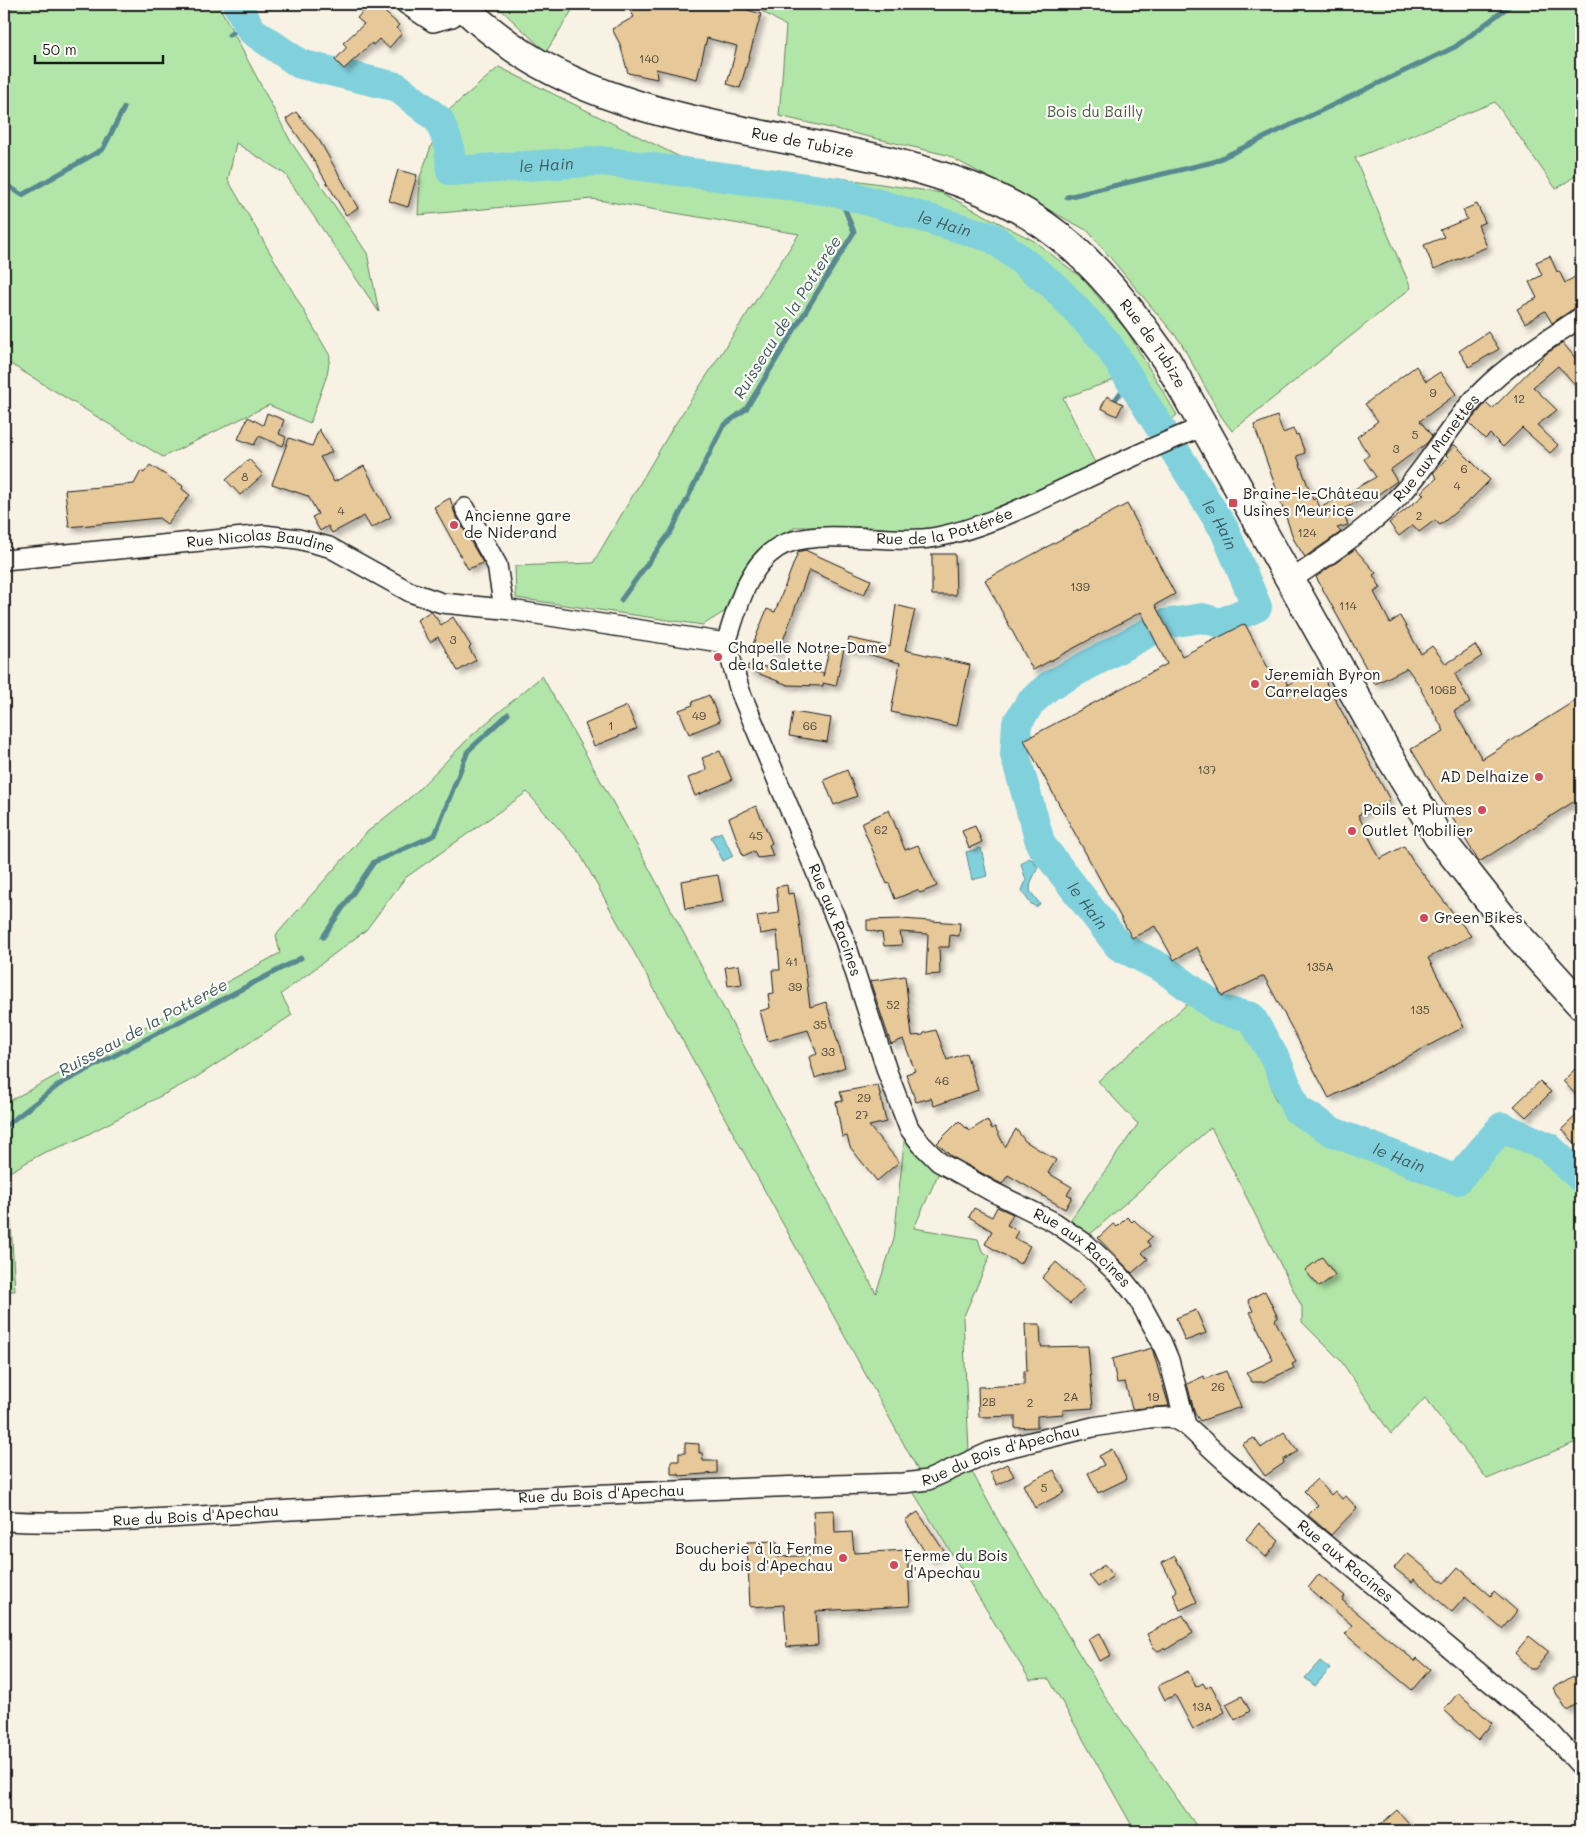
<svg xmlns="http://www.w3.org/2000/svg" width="1585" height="1835" viewBox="0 0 1585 1835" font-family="Mali,sans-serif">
<defs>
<filter id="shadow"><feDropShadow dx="4.5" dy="4.5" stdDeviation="2.5" flood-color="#0004"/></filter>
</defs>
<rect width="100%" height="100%" fill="#f8f2e4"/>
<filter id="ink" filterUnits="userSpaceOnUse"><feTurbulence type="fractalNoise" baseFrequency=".02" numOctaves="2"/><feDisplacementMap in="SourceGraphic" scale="10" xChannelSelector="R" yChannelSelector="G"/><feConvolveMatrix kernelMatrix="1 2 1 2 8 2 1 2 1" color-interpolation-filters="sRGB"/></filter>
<g filter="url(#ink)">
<path fill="#b2e6a8" stroke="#678162" d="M4,4H218L291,142L367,253L379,312L285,174L236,143L228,180L330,356L327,375L310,423L269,405L163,457L4,360Z
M495,4H576L546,52Z
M750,4H1581V172L1556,189L1495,102L1355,158L1411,288L1232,431L1221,416L1180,341L1088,231L947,155L779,116L786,26Z
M499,67L690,162L840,178L942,193L1034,241L1082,278L1127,331L1177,415L1163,427L1134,373L1063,398L1096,465L977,516L924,531L870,527H795L750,559L727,610L703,625L516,598L515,566L593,563L672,429L799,234L592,199L418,215L420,177L442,116Z
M542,676L635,842L876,1293L894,1239L905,1133L940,1170L914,1228L978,1239L982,1251L990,1256L963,1318L969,1452L963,1455L999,1522L1108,1701L1200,1831H1135L1049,1679L1030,1680L912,1490L918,1470L579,852L527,792L405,878L366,930L281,994L292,1015L195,1078L73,1142L43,1153L8,1173L15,1291H4V1104L280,953L276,935L367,832L412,796L471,736Z
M1191,1001L1211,1017L1246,1029L1264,1063L1276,1101L1308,1128L1465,1187L1485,1162L1500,1114L1567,1153L1581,1169V1440L1487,1479L1425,1398L1391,1434L1341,1361L1302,1322V1307L1211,1127L1086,1238L1069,1222L1138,1124L1098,1081Z"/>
<path fill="#81d1dd" stroke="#598990" d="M721,832L733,856L723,861L711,837Z
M981,848L987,876L972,880L966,852Z
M1028,858L1033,860L1038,867L1031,882L1030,891L1040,904L1036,907L1030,903L1022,891L1026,880L1021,864Z
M1320,1661L1330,1669L1315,1686L1305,1678Z"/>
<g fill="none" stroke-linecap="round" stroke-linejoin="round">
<path stroke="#598990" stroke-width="5" d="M229,35L247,23
M4,183L22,195L103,149L124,108
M1067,197L1213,162L1455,47L1512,4
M1115,400L1130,380
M621,600L672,530L723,426L746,409L854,232L838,192
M323,937L374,862L435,835L468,751L508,714
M4,1127L60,1084L301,958"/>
<path stroke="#81d1dd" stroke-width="30" id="s1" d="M237,4L251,30L300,64L397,87L439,120L449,145L451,171L601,161L838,192L993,238L1054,286L1107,343L1224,529L1257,607L1221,623L1202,618L1164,624L1049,686L1031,702L1017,723L1015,755L1041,845L1119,946L1164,969L1220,1010L1251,1017L1277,1062L1296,1109L1333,1132L1457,1180L1502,1127L1548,1147L1581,1178"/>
</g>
<path fill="#e6c899" stroke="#1c1c1c" filter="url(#shadow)" d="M370,4H376L399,25L396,28L402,33L389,48L379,39L373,45L372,43L344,69L335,60L347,47L343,43L364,24L357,18Z
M627,4H728L761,14L740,88L727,84L737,46L707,38L697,79L656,69L657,79L628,73L620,44L612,29L634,17Z
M296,112L319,140L358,208L346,215L307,149L286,119Z
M398,170L417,175L408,207L389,201Z
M1477,204L1485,222L1478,225L1487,247L1434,269L1424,245L1444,237L1440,230L1467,219L1463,210Z
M1550,256L1557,272L1559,271L1565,283L1581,273V306L1575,308L1552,323L1545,311L1525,323L1517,309L1537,298L1529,282L1542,275L1536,262Z
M1488,332L1499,349L1469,367L1459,351Z
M1563,343L1581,365V391L1558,366L1533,387L1557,410L1537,425L1558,445L1550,453L1522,428L1503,447L1490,434L1485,439L1469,423L1471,420L1486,403L1492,409L1547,353Z
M1416,366L1426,381L1440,372L1456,394L1420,421L1432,436L1427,443L1390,470L1397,481L1377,495L1375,492L1342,510L1348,525L1337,528L1341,532L1305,557L1294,540L1254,425L1277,416L1283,433L1293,429L1296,435L1298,434L1305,453L1297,456L1313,500L1316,498L1320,508L1376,477L1364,459L1369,455L1357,437L1378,421L1365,404Z
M1107,396L1123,404L1117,416L1101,408Z
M267,413L284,420L279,434L286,437L283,446L259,436L254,445L238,439L248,417L263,425Z
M319,429L332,452L320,457L334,482L364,466L391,517L371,528L364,516L332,533L328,526L320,531L312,517L318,514L308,496L272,484L289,438L312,446Z
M1455,445L1490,480L1470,500L1440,525L1435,520L1419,532L1413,525L1399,536L1389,523L1424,495L1421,492L1437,478L1433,473L1448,457L1446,455Z
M249,459L263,475L240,495L226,480Z
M150,465L183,486L182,489L190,495L167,524L159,518L69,527L65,490L134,484L141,471L144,473Z
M450,498L455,514L483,563L468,569L434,507Z
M1127,504L1175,594L1155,605L1182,656L1245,624L1270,672L1281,673L1288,685L1318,668L1390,800L1358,815L1380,859L1404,846L1412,860L1471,936L1428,958L1464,1027L1329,1098L1264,976L1222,996L1197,947L1174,960L1155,926L1132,938L1024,740L1167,664L1141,612L1033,670L985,580Z
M1355,549L1376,573L1373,575L1381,588L1374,592L1390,623L1400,616L1421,654L1432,646L1446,664L1475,645L1482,656L1455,674L1470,703L1454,711L1482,759L1581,697V797L1479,862L1411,749L1444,731L1421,690L1422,689L1407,668L1375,684L1316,577Z
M805,550L871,580L864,595L809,570L778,654L753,644L767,609L775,612L798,552Z
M932,554H955L956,595H932Z
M896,605L915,610L905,650L970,665L957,726L891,712L900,663L846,648L849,638L890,647Z
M431,611L441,625L453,617L471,646L469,648L476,660L458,671L438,637L430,642L417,620Z
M830,646L844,648L836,686L823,683V686L788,685L747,669L748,665L824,673L823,676Z
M709,695L720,721L689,734L679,710L693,705L692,702Z
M627,706L637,729L594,746L585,724Z
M793,712L831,718L827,742L789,736Z
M720,751L732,780L695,796L688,778L707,770L702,758Z
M847,770L857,796L834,805L824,780Z
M756,806L772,843L769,845L773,856L757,858L754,851L743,856L729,818Z
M889,810L905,850L918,845L937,886L920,893L917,890L895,899L889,883L887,884L861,823Z
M975,826L982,842L969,848L962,831Z
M718,875L723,902L685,909L681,881Z
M787,885L788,894L794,893L798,914L810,1007L826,1002L845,1067L815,1078L809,1057L817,1054L808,1030L768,1041L760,1011L770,1008L768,994L774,993L772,970H780L777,931L760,934L757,916L779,913L776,887Z
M902,919L960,923L959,936L950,935L949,947H939L940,974L926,975L928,934L900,932L902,945L884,946L882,933L867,930V920Z
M739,965L742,984L728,986L725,967Z
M905,976L912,1036L923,1035L924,1033L936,1030L947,1060L966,1053L978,1090L934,1106L931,1098L916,1102L906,1074L915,1071L903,1039L891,1044L870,981Z
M1581,1063V1100L1563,1081Z
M1540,1081L1551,1092L1526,1117L1514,1106Z
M878,1085L886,1122L869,1126L899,1162L877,1181L850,1147L847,1136L842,1137L836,1102L843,1101L840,1092Z
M1581,1111V1150L1562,1129Z
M987,1120L992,1129L995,1127L1005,1147L1016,1129L1025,1141L1056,1160L1048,1173L1072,1187L1067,1194L1072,1197L1065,1209L1008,1175L1002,1184L996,1181L951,1156L937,1143L959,1121L969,1131Z
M997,1207L1013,1214L1007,1225L1018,1231L1014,1238L1030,1246L1020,1264L985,1244L992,1231L969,1217L974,1208L992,1217Z
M1127,1217L1132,1222L1134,1220L1152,1237L1147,1241L1150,1246L1142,1253L1148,1259L1132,1273L1098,1238L1113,1224L1117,1227Z
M1322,1257L1335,1275L1319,1287L1305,1270Z
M1056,1262L1085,1288L1070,1304L1042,1278Z
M1265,1291L1278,1318L1275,1320L1296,1362L1292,1364L1294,1368L1263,1382H1252L1246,1373L1273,1360L1250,1312L1253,1311L1248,1300Z
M1196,1310L1206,1333L1185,1341L1176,1318Z
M1025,1324H1040L1041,1347L1088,1346L1093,1408L1063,1410V1414L1037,1416V1427L1015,1428V1416L979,1417L978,1387L1024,1385V1371H1027Z
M1152,1348L1169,1406L1132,1409L1125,1382L1117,1383L1112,1359Z
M1226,1371L1241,1407L1200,1421L1195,1414L1187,1384L1204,1376L1205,1379Z
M1284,1432L1298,1451L1283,1460L1284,1463L1265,1476L1242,1444L1254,1438L1261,1448Z
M685,1443L699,1444V1453H702L703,1461H717V1473L679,1476V1474H671V1461H679V1453H685Z
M1112,1449L1127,1479L1098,1493L1088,1473L1104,1465L1099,1456Z
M1007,1464L1014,1476L997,1485L990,1472Z
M1054,1470L1065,1492L1035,1508L1023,1485Z
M1317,1479L1331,1495L1335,1491L1342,1499L1346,1496L1357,1508L1331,1535L1308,1515L1318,1505L1304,1491Z
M834,1510L835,1533L852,1532L854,1553L907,1550L910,1606L816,1611L818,1645L787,1647L784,1605L750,1607L747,1542L777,1541V1557L816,1555L813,1511Z
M918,1512L944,1551L930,1560L905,1520Z
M1259,1523L1279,1541L1266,1557L1246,1539Z
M1407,1553L1444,1583L1458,1567L1491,1596L1494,1591L1517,1611L1502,1629L1465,1597L1452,1612L1414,1579L1412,1582L1394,1568Z
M1175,1556L1197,1602L1180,1610L1173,1594L1177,1591L1162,1563Z
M1104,1565L1113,1576L1098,1587L1089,1576Z
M1319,1574L1345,1596L1342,1600L1386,1637L1415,1661L1417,1658L1430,1669L1412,1690L1345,1634L1352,1625L1308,1588Z
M1183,1615L1193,1633L1165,1650L1164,1648L1158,1651L1153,1647L1147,1634Z
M1100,1633L1111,1655L1099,1661L1088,1639Z
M1529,1636L1549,1652L1535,1669H1530L1515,1653Z
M1188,1671L1196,1687L1203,1683L1206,1688L1211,1685L1225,1712L1193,1729L1175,1695L1165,1700L1158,1686Z
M1573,1676L1581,1689V1701L1567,1710L1553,1688Z
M1458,1693L1492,1723L1478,1740L1444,1710Z
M1242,1696L1250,1711L1235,1720L1226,1704Z
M1397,1810L1416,1831H1373Z"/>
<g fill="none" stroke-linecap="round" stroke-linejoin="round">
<g stroke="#1c1c1c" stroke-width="22">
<g id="minor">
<path d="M406,4L433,22L452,17L464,7"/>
<path d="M465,508L497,565L504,609"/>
<path id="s2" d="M4,560L264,535L298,539L329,547L410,592L442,603L504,609L726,643"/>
<path id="s3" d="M1291,580C1331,553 1371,527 1404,491C1433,459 1453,419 1484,389C1512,361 1548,340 1581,317"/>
<path id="s4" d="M726,643L740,691L845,941L888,1074L909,1128L922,1145L939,1162L991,1191L1054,1222L1086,1244L1120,1276L1137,1297L1161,1341L1169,1360L1186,1425L1225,1461L1549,1731L1581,1766"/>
<path id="s5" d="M726,643C737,610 746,568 777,548C813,525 890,546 937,537C978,529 1016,511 1053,494C1104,470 1153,446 1205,426"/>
<path id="s6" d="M4,1521C106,1526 209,1514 311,1509C509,1498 707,1488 904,1483L928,1480L990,1452L1093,1427L1149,1418L1171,1417L1186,1425"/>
</g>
</g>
<g stroke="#1c1c1c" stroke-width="31">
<g id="secondary">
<path id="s7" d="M461,4C475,20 494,33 511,46C617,121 770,131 893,162C946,176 999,193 1044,225C1096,261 1132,311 1167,361L1387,752L1438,836L1511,928L1581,1005"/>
</g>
</g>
<use href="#minor" stroke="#fdfcf7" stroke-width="19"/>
<use href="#secondary" stroke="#fdfcf7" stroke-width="28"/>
</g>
</g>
<g fill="#d1495b" stroke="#fdfcf7" stroke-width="2">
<rect x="1228" y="498" width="10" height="10" rx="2.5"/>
<circle cx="454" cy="525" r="5"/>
<circle cx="718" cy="657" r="5"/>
<circle cx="1255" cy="684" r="5"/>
<circle cx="1539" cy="777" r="5"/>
<circle cx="1482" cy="810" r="5"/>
<circle cx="1352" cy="831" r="5"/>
<circle cx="1424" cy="918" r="5"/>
<circle cx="843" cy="1558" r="5"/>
<circle cx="894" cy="1565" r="5"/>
</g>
<g text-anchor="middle" stroke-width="4.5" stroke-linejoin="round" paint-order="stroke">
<g font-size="12" fill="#4e473b">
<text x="649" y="63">140</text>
<text x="1433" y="397">9</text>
<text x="1519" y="403">12</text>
<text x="1415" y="439">5</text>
<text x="1396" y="453">3</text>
<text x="1464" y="473">6</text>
<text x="245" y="481">8</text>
<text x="1457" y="490">4</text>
<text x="341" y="515">4</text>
<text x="1419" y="520">2</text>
<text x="1307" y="537">124</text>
<text x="1080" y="591">139</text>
<text x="1348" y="610">114</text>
<text x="453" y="644">3</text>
<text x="1443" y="694">106B</text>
<text x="699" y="720">49</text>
<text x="611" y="730">1</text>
<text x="810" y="730">66</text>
<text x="1207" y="774">137</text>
<text x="881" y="834">62</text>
<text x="756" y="840">45</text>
<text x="792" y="966">41</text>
<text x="1320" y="971">135A</text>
<text x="795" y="991">39</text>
<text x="893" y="1009">52</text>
<text x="1420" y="1014">135</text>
<text x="820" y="1029">35</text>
<text x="828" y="1056">33</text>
<text x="942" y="1085">46</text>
<text x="864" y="1102">29</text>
<text x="862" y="1119">27</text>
<text x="1218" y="1391">26</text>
<text x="1071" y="1401">2A</text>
<text x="1153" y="1401">19</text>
<text x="989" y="1406">2B</text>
<text x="1030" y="1407">2</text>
<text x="1044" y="1492">5</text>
<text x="1202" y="1711">13A</text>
</g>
<g font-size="15" fill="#495946" stroke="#fdfcf7">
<text x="1095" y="117">Bois du Bailly</text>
</g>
<g font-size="15" fill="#1c1c1c" stroke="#fdfcf7">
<text dy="5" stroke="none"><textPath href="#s7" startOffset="375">Rue de Tubize</textPath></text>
<text dy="5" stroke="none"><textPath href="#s7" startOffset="794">Rue de Tubize</textPath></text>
<text dy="5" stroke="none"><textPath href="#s3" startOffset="198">Rue aux Manettes</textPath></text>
<text dy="5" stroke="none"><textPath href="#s5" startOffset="281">Rue de la Pottérée</textPath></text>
<text dy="5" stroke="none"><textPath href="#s2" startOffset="258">Rue Nicolas Baudine</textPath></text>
<text dy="5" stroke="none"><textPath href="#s4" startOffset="298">Rue aux Racines</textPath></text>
<text dy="5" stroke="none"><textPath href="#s4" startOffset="732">Rue aux Racines</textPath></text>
<text dy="5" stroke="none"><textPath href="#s6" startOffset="1002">Rue du Bois d'Apechau</textPath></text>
<text dy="5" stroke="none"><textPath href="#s6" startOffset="598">Rue du Bois d'Apechau</textPath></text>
<text dy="5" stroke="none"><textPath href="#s6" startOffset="192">Rue du Bois d'Apechau</textPath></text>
<text dy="5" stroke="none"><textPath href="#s4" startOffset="1154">Rue aux Racines</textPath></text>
</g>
<g font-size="15" fill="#1c1c1c" stroke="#fdfcf7" text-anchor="start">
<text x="1243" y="499">Braine-le-Château<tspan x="1243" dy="17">Usines Meurice</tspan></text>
<text x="464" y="521">Ancienne gare<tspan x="464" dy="17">de Niderand</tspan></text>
<text x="728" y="653">Chapelle Notre-Dame<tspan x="728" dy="17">de la Salette</tspan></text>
<text x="1265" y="680">Jeremiah Byron<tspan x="1265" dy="17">Carrelages</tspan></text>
<text x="1529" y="782" text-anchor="end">AD Delhaize</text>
<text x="1472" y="815" text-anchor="end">Poils et Plumes</text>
<text x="1362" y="836">Outlet Mobilier</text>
<text x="1434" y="923">Green Bikes</text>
<text x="833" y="1554" text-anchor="end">Boucherie à la Ferme<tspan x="833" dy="17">du bois d'Apechau</tspan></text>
<text x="904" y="1561">Ferme du Bois<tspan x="904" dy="17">d'Apechau</tspan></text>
</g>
<g font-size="16" font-style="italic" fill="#3f5b60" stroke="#fdfcf7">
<text dy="6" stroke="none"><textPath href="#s1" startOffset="391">le Hain</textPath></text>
<text dy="6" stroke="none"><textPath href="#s1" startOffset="796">le Hain</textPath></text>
<text transform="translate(787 317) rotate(-58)" y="6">Ruisseau de la Potterée</text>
<text dy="6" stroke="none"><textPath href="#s1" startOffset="1216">le Hain</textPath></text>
<text dy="6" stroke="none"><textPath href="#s1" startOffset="1786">le Hain</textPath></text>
<text transform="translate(143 1027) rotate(-28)" y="6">Ruisseau de la Potterée</text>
<text dy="6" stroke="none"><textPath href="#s1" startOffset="2206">le Hain</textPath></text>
</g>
</g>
<rect width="1585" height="1835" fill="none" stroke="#fdfcf7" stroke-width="20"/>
<rect x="10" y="10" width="1565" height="1815" fill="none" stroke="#1c1c1c" stroke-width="2" filter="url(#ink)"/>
<path d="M35 55v8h128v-8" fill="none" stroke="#1c1c1c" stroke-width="2.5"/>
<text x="42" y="55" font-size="15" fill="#1c1c1c" stroke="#fdfcf7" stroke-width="4" paint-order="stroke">50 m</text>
</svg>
